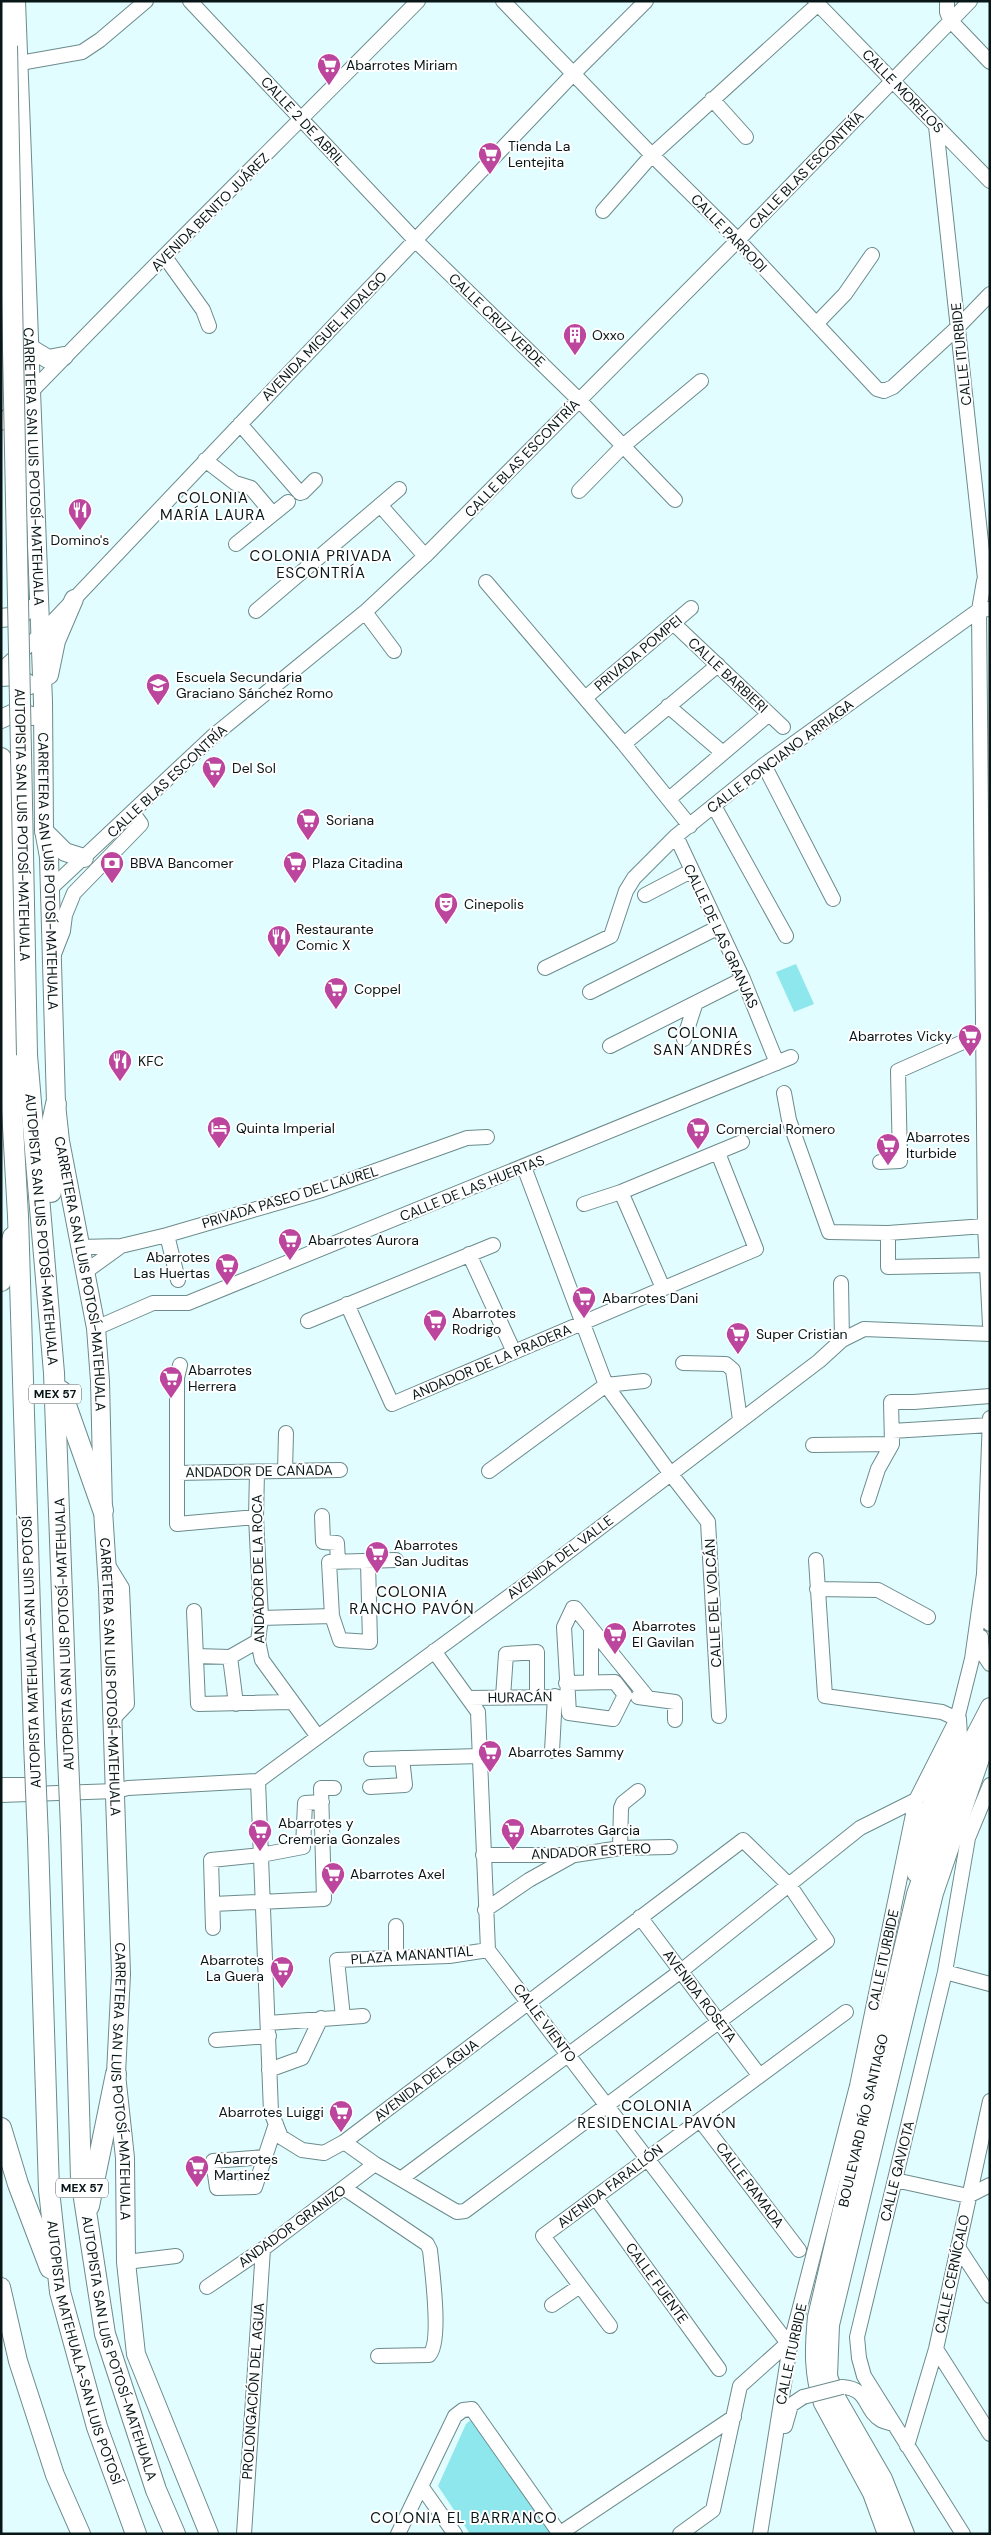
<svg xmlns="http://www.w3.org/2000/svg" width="991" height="2535" viewBox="0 0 991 2535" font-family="'DM Sans',sans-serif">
<rect width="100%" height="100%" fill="#e2fdff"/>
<path fill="#8de7ec" d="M796,964L814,1004L794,1012L776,972Z
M473,2418L550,2532L548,2534H470L438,2486L466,2424Z"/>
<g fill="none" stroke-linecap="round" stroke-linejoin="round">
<g stroke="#6b8b8c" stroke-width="16">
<path id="minor" d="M190,1L416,241L579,400L675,500
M503,1L652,155L738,240L877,389L884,391L893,387L958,327L990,294
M815,1L990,181
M947,1V12L950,20L990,62
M20,63L82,52L100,40L146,1
M712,99L746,137
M936,126L986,588
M603,211L652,155L818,4
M165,257L203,310L209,326
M816,324L845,294L872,255
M1,423C138,280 279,142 418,1
M240,424L300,493L303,492L315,480
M205,460L235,483L251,488L273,514
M579,491L623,446L701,381
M380,505L425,556
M236,544L288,502
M984,581L979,610L985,1226L990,1325
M486,582L624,744L690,826
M256,611L399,489
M365,612L394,651
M673,623L783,727
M1,670L40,635L574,73L646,1
M585,698L691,608
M668,706L723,753
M624,744L718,665
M764,765L833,899
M669,799L769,714
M714,806L786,936
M676,836L743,979L777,1063
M50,889L212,737L365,612L425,556L738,240L970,1
M645,895L691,871
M54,954L63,931L65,915L74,893L141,824L133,813
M545,968L611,936L626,891L634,878L676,836L764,765L979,610L990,609
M590,992L719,927
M684,1039L695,1005
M610,1046L743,979
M784,1093L789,1120L829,1232L888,1233L985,1226
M880,1162L900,1161L898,1071L990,1030
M524,1167L606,1385L670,1473L708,1522L719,1716
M621,1192L663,1288
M584,1204L621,1192L742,1142
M888,1233V1267L987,1265
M167,1235L178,1280
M79,1247L121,1246L167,1235L322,1190L467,1138L487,1137
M469,1254L514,1352
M85,1272L121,1246
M841,1283L842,1340
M347,1304L392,1404L756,1249L718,1153
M308,1321L493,1245
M96,1328L153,1303H188L791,1057
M683,1363L726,1364L733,1370L740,1420
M180,1365L177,1378V1524L256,1517
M892,1431L990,1425
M813,1445L892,1444
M285,1471L286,1433
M489,1471L606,1385L644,1381
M257,1472L256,1517L261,1618L258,1641L262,1660L318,1737
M177,1473L340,1470
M868,1500L878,1469L892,1444L891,1402H914L990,1396
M322,1516L323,1542L337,1543L338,1562
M816,1560L825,1696L942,1712L957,1719
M106,1562L122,1588L127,1704L112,1720
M817,1589L878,1590L928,1617
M990,1596V1624
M194,1611L198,1704L291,1702
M332,1616L329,1562L396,1560
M261,1618L332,1616L340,1640L370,1642L368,1562
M591,1628V1681
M981,1637L982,1652L990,1664
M434,1651L478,1712L488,1950L790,2346
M196,1656L230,1657L258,1641
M230,1657L236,1704
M566,1683L615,1682L625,1695
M625,1695L613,1719L569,1713L564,1627L573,1608H575L648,1698
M503,1697L506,1654L537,1652V1696
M638,1697L675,1702V1720
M468,1698L567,1697
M552,1751L555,1696
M371,1759L480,1756
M258,1781L271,2112L281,2137L302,2150L324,2153L344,2142L743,1840L790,1886L827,1941L465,2211L457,2212L375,2164L344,2142
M1,1785H30
M370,1787L405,1785L402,1758
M1,1795L116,1791L128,1788L258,1781L526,1584L819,1361L842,1340L864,1329L990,1334
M620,1848L621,1808L623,1803L638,1791
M483,1855H575L620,1848L670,1847
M213,1904L324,1899L321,1788H334
M485,1910L529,1880L572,1856
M640,1917L759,2075
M396,1926V1958
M213,1928L211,1860L261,1855L303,1847L305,1803L322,1802
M945,1972L990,1984
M343,2017L337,1960L449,1956L488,1950
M268,2023L363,2016
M216,2040L269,2036
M269,2070L302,2058L321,2018
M700,2120L799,2250
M265,2157L255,2187L217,2188L213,2161L265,2157L276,2124
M402,2178L681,1971L860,1828L916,1800
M895,2180L968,2196L990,2185
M344,2188L427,2244L430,2250C432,2270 442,2343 429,2355L378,2356
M595,2197L719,2369
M958,2247L990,2296
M126,2262L176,2256
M207,2287L263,2249L375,2164
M552,2305L580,2286
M610,2326L543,2236L846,2012
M936,2349L990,2434
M842,2387C869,2388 864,2410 881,2420C885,2422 890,2423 893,2424
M785,2426L791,2405L803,2397
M907,2446L936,2349L990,2101
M421,2486L455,2534
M244,2534L263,2249
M398,2534L455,2416L463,2410L472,2409L560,2534
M559,2534L734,2417
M680,2534L713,2510L740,2386L788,2343
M760,2534L790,2346L857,2086L916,1800L957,1719L972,1659L984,1574L990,1418
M963,2534L864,2376L859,2358L857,2337L945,1972L968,1838L990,1785"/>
</g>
<g stroke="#6b8b8c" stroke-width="20">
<g id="major">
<path id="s1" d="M16,1L43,702L44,830L49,857L56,1104L60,1141L96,1328L100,1381L103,1510L108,1588L121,1974L116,2074L125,2158L126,2262L136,2354L209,2534"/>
<path d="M30,348L48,359L64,356"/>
<path d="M1,618L19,616L28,609"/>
<path d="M49,675L56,641L74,599"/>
<path d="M1,677L16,676L30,685"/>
<path d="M1,719L16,712L32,716"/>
<path d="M44,831L65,852L84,858"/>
<path d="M916,1873L918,1839L958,1736L957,1719"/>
<path d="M1,2287L18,2361L55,2475L81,2534"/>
<path id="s2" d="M887,2534L872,2493L823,2403C813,2374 814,2348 817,2317L916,1894L963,1759L990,1707"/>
<path d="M905,2534L883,2479L834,2394L828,2376L830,2325L934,1893L982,1753L990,1736"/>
</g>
</g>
<g stroke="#6b8b8c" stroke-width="22">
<g id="highway">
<path d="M6,1L7,46"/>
<path d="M1,758L9,1055L18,1216L34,1742"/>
<path id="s3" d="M27,1055L54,1373L67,1734"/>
<path d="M51,1192V1127L56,1104"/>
<path d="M1,1281L13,1237"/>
<path d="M61,1391L103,1510"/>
<path id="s4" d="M71,1828L81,2179L105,2334L156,2490L175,2534"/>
<path id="s5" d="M38,1839L49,2190L60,2292L97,2427L136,2534"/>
<path d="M1,2128L18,2184L50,2268"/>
<path d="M89,2206L116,2074"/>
</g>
</g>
<use href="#minor" stroke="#fff" stroke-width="14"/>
<use href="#major" stroke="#fff" stroke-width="18"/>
<use href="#highway" stroke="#fff" stroke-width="20"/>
<g stroke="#6b8b8c" stroke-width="16" stroke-linecap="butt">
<path id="minor-bridge" d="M803,2397L842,2387"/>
</g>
<g stroke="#6b8b8c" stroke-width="22" stroke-linecap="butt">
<g id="highway-bridge">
<path id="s6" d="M7,46L27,1055"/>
<path d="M67,1734L71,1828"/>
<path d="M34,1742L38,1839"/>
</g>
</g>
<use href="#minor-bridge" stroke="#fff" stroke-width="14"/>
<use href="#highway-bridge" stroke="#fff" stroke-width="20"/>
</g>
<defs>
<g id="supermarket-pin" transform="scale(1.25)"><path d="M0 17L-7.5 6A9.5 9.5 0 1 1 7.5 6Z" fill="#bc469e" stroke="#fff"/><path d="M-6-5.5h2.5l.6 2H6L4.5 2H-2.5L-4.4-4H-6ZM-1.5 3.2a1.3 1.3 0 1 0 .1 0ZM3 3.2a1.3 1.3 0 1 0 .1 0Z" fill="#fff"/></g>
<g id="building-pin" transform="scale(1.25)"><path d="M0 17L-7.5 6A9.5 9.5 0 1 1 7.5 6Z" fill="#bc469e" stroke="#fff"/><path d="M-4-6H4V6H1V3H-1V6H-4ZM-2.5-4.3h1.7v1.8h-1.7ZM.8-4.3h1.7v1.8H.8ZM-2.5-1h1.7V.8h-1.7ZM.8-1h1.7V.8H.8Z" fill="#fff"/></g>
<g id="restaurant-pin" transform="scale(1.25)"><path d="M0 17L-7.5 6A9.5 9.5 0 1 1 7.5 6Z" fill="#bc469e" stroke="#fff"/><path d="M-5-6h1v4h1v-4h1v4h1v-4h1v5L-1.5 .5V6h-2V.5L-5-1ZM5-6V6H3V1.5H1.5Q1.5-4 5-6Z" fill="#fff"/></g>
<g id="school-pin" transform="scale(1.25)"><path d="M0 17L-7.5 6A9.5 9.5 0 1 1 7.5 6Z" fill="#bc469e" stroke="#fff"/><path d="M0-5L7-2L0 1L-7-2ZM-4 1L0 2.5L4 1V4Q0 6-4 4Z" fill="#fff"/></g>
<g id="bank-pin" transform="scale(1.25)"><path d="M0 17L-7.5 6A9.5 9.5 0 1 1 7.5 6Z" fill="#bc469e" stroke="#fff"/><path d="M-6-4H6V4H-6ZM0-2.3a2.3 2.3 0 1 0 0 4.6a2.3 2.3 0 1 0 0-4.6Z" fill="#fff"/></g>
<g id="theatre-pin" transform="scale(1.25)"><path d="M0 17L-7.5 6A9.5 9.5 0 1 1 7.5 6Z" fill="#bc469e" stroke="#fff"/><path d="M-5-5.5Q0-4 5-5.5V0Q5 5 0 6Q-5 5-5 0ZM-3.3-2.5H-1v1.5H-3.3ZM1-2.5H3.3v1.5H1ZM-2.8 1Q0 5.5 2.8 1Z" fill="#fff"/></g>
<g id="hotel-pin" transform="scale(1.25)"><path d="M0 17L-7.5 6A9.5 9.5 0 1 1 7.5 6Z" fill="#bc469e" stroke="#fff"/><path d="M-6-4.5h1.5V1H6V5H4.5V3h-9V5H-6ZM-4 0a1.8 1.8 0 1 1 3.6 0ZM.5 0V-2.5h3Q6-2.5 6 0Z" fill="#fff"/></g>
</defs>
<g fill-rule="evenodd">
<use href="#supermarket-pin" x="329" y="65"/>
<use href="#supermarket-pin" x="490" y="154"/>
<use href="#building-pin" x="575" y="335"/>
<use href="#restaurant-pin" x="80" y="510"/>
<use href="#school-pin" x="158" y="685"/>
<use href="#supermarket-pin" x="214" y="768"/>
<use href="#supermarket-pin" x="308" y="820"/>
<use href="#bank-pin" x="112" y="863"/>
<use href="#supermarket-pin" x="295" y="863"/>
<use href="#theatre-pin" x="446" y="904"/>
<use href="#restaurant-pin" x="279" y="937"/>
<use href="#supermarket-pin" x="336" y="989"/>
<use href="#supermarket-pin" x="970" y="1036"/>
<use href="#restaurant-pin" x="120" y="1061"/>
<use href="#hotel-pin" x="219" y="1128"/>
<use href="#supermarket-pin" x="698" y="1129"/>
<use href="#supermarket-pin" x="888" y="1145"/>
<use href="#supermarket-pin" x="290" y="1240"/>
<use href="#supermarket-pin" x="227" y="1265"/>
<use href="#supermarket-pin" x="584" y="1298"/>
<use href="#supermarket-pin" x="435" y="1321"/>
<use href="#supermarket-pin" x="738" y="1334"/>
<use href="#supermarket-pin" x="171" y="1378"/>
<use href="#supermarket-pin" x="377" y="1553"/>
<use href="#supermarket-pin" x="615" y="1634"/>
<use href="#supermarket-pin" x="490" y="1752"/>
<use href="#supermarket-pin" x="513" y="1830"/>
<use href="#supermarket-pin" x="260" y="1831"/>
<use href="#supermarket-pin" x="333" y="1874"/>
<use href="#supermarket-pin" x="282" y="1968"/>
<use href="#supermarket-pin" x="341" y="2112"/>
<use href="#supermarket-pin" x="197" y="2167"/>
</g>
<g text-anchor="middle" stroke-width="4" stroke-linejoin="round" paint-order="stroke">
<g fill="#fff" stroke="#535c5d" stroke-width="1">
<rect x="29" y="1384.5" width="52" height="19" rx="4"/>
<rect x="56" y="2178.5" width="52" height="19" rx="4"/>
</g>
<g font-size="12" font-weight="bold" fill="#091617">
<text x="55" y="1398">MEX 57</text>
<text x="82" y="2192">MEX 57</text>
</g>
<g font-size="14" fill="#091617" stroke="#fff" text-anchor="start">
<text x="346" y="70">Abarrotes Miriam</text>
<text x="508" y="151">Tienda La<tspan x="508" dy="16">Lentejita</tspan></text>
<text x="592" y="340">Oxxo</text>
<text x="80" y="545" text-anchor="middle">Domino's</text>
<text x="176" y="682">Escuela Secundaria<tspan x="176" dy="16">Graciano Sánchez Romo</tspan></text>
<text x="232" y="773">Del Sol</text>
<text x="326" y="825">Soriana</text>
<text x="130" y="868">BBVA Bancomer</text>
<text x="312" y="868">Plaza Citadina</text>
<text x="464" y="909">Cinepolis</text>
<text x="296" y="934">Restaurante<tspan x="296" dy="16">Comic X</tspan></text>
<text x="354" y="994">Coppel</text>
<text x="952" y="1041" text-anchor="end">Abarrotes Vicky</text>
<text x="138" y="1066">KFC</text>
<text x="236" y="1133">Quinta Imperial</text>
<text x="716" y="1134">Comercial Romero</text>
<text x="906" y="1142">Abarrotes<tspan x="906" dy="16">Iturbide</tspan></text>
<text x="308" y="1245">Abarrotes Aurora</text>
<text x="210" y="1262" text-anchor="end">Abarrotes<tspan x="210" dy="16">Las Huertas</tspan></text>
<text x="602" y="1303">Abarrotes Dani</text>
<text x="452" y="1318">Abarrotes<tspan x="452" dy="16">Rodrigo</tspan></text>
<text x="756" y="1339">Super Cristian</text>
<text x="188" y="1375">Abarrotes<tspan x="188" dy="16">Herrera</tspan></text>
<text x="394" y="1550">Abarrotes<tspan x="394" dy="16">San Juditas</tspan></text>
<text x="632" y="1631">Abarrotes<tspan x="632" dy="16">El Gavilan</tspan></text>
<text x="508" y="1757">Abarrotes Sammy</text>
<text x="278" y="1828">Abarrotes y<tspan x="278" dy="16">Cremeria Gonzales</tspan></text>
<text x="530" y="1835">Abarrotes Garcia</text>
<text x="350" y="1879">Abarrotes Axel</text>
<text x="264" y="1965" text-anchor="end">Abarrotes<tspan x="264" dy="16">La Guera</tspan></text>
<text x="324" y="2117" text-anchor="end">Abarrotes Luiggi</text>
<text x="214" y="2164">Abarrotes<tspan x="214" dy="16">Martinez</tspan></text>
</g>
<g font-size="14" fill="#091617" stroke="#fff">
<text transform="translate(903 91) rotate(46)" y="5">CALLE MORELOS</text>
<text transform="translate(303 121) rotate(47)" y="5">CALLE 2 DE ABRIL</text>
<text transform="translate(806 170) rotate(-46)" y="5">CALLE BLAS ESCONTRÍA</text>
<text transform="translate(210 212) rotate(-45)" y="5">AVENIDA BENITO JUÁREZ</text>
<text transform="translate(729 233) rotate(46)" y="5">CALLE PARRODI</text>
<text transform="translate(497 320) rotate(44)" y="5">CALLE CRUZ VERDE</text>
<text transform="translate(324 336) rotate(-46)" y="5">AVENIDA MIGUEL HIDALGO</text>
<text transform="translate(961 354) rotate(-96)" y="5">CALLE ITURBIDE</text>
<text transform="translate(522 458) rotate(-46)" y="5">CALLE BLAS ESCONTRÍA</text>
<text dy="5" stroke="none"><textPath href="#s1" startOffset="466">CARRETERA SAN LUIS POTOSÍ-MATEHUALA</textPath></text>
<text transform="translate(638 653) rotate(-40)" y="5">PRIVADA POMPEI</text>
<text transform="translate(728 675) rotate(43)" y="5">CALLE BARBIERI</text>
<text transform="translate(780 756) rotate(-37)" y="5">CALLE PONCIANO ARRIAGA</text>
<text transform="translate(167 781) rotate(-43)" y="5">CALLE BLAS ESCONTRÍA</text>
<text dy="5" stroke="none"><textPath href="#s6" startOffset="779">AUTOPISTA SAN LUIS POTOSÍ-MATEHUALA</textPath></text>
<text dy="5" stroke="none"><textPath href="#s1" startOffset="871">CARRETERA SAN LUIS POTOSÍ-MATEHUALA</textPath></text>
<text transform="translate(721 936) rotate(65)" y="5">CALLE DE LAS GRANJAS</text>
<text transform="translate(472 1188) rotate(-22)" y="5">CALLE DE LAS HUERTAS</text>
<text transform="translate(290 1197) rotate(-17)" y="5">PRIVADA PASEO DEL LAUREL</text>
<text dy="5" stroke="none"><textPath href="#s3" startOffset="175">AUTOPISTA SAN LUIS POTOSÍ-MATEHUALA</textPath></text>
<text dy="5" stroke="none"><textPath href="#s1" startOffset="1276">CARRETERA SAN LUIS POTOSÍ-MATEHUALA</textPath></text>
<text transform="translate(491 1362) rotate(-23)" y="5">ANDADOR DE LA PRADERA</text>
<text transform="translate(259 1471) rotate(-1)" y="5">ANDADOR DE CAÑADA</text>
<text transform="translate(560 1557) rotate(-37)" y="5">AVENIDA DEL VALLE</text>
<text transform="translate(258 1569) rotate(-91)" y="5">ANDADOR DE LA ROCA</text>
<text transform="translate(713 1603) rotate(-93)" y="5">CALLE DEL VOLCÁN</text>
<text transform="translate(64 1634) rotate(-92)" y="5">AUTOPISTA SAN LUIS POTOSÍ-MATEHUALA</text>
<text transform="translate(31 1652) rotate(-92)" y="5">AUTOPISTA MATEHUALA-SAN LUIS POTOSÍ</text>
<text dy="5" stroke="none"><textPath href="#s1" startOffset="1681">CARRETERA SAN LUIS POTOSÍ-MATEHUALA</textPath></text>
<text transform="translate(520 1697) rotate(-1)" y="5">HURACÁN</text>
<text transform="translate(591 1851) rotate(-3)" y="5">ANDADOR ESTERO</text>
<text transform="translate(412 1955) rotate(-4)" y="5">PLAZA MANANTIAL</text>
<text transform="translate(883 1960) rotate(-78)" y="5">CALLE ITURBIDE</text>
<text transform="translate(700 1996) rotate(53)" y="5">AVENIDA ROSETA</text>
<text transform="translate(545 2023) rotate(53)" y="5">CALLE VIENTO</text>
<text transform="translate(426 2080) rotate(-37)" y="5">AVENIDA DEL AGUA</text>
<text dy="5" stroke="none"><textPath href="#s1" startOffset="2086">CARRETERA SAN LUIS POTOSÍ-MATEHUALA</textPath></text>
<text dy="5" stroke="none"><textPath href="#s2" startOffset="435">BOULEVARD RÍO SANTIAGO</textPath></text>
<text transform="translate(897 2171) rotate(-76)" y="5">CALLE GAVIOTA</text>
<text transform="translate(750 2185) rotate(53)" y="5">CALLE RAMADA</text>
<text transform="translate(610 2186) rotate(-37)" y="5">AVENIDA FARALLÓN</text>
<text transform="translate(292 2226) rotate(-36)" y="5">ANDADOR GRANIZO</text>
<text transform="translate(952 2274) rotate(-78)" y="5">CALLE CERNÍCALO</text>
<text transform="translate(657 2283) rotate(54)" y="5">CALLE FUENTE</text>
<text dy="5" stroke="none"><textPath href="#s4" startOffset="525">AUTOPISTA SAN LUIS POTOSÍ-MATEHUALA</textPath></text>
<text dy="5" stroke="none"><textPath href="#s5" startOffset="518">AUTOPISTA MATEHUALA-SAN LUIS POTOSÍ</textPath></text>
<text transform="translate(791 2354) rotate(-78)" y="5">CALLE ITURBIDE</text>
<text transform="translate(253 2391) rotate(-86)" y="5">PROLONGACIÓN DEL AGUA</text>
</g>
<g font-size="15" letter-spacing="1" fill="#091617" stroke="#fff">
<text x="213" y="503">COLONIA<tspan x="213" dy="17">MARÍA LAURA</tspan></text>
<text x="321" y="561">COLONIA PRIVADA<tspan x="321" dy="17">ESCONTRÍA</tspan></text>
<text x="703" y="1038">COLONIA<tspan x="703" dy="17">SAN ANDRÉS</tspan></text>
<text x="412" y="1597">COLONIA<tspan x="412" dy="17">RANCHO PAVÓN</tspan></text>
<text x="657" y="2111">COLONIA<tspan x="657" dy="17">RESIDENCIAL PAVÓN</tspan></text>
<text x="464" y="2523">COLONIA EL BARRANCO</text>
</g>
</g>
<rect width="991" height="2535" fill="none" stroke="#091617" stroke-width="5"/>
</svg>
